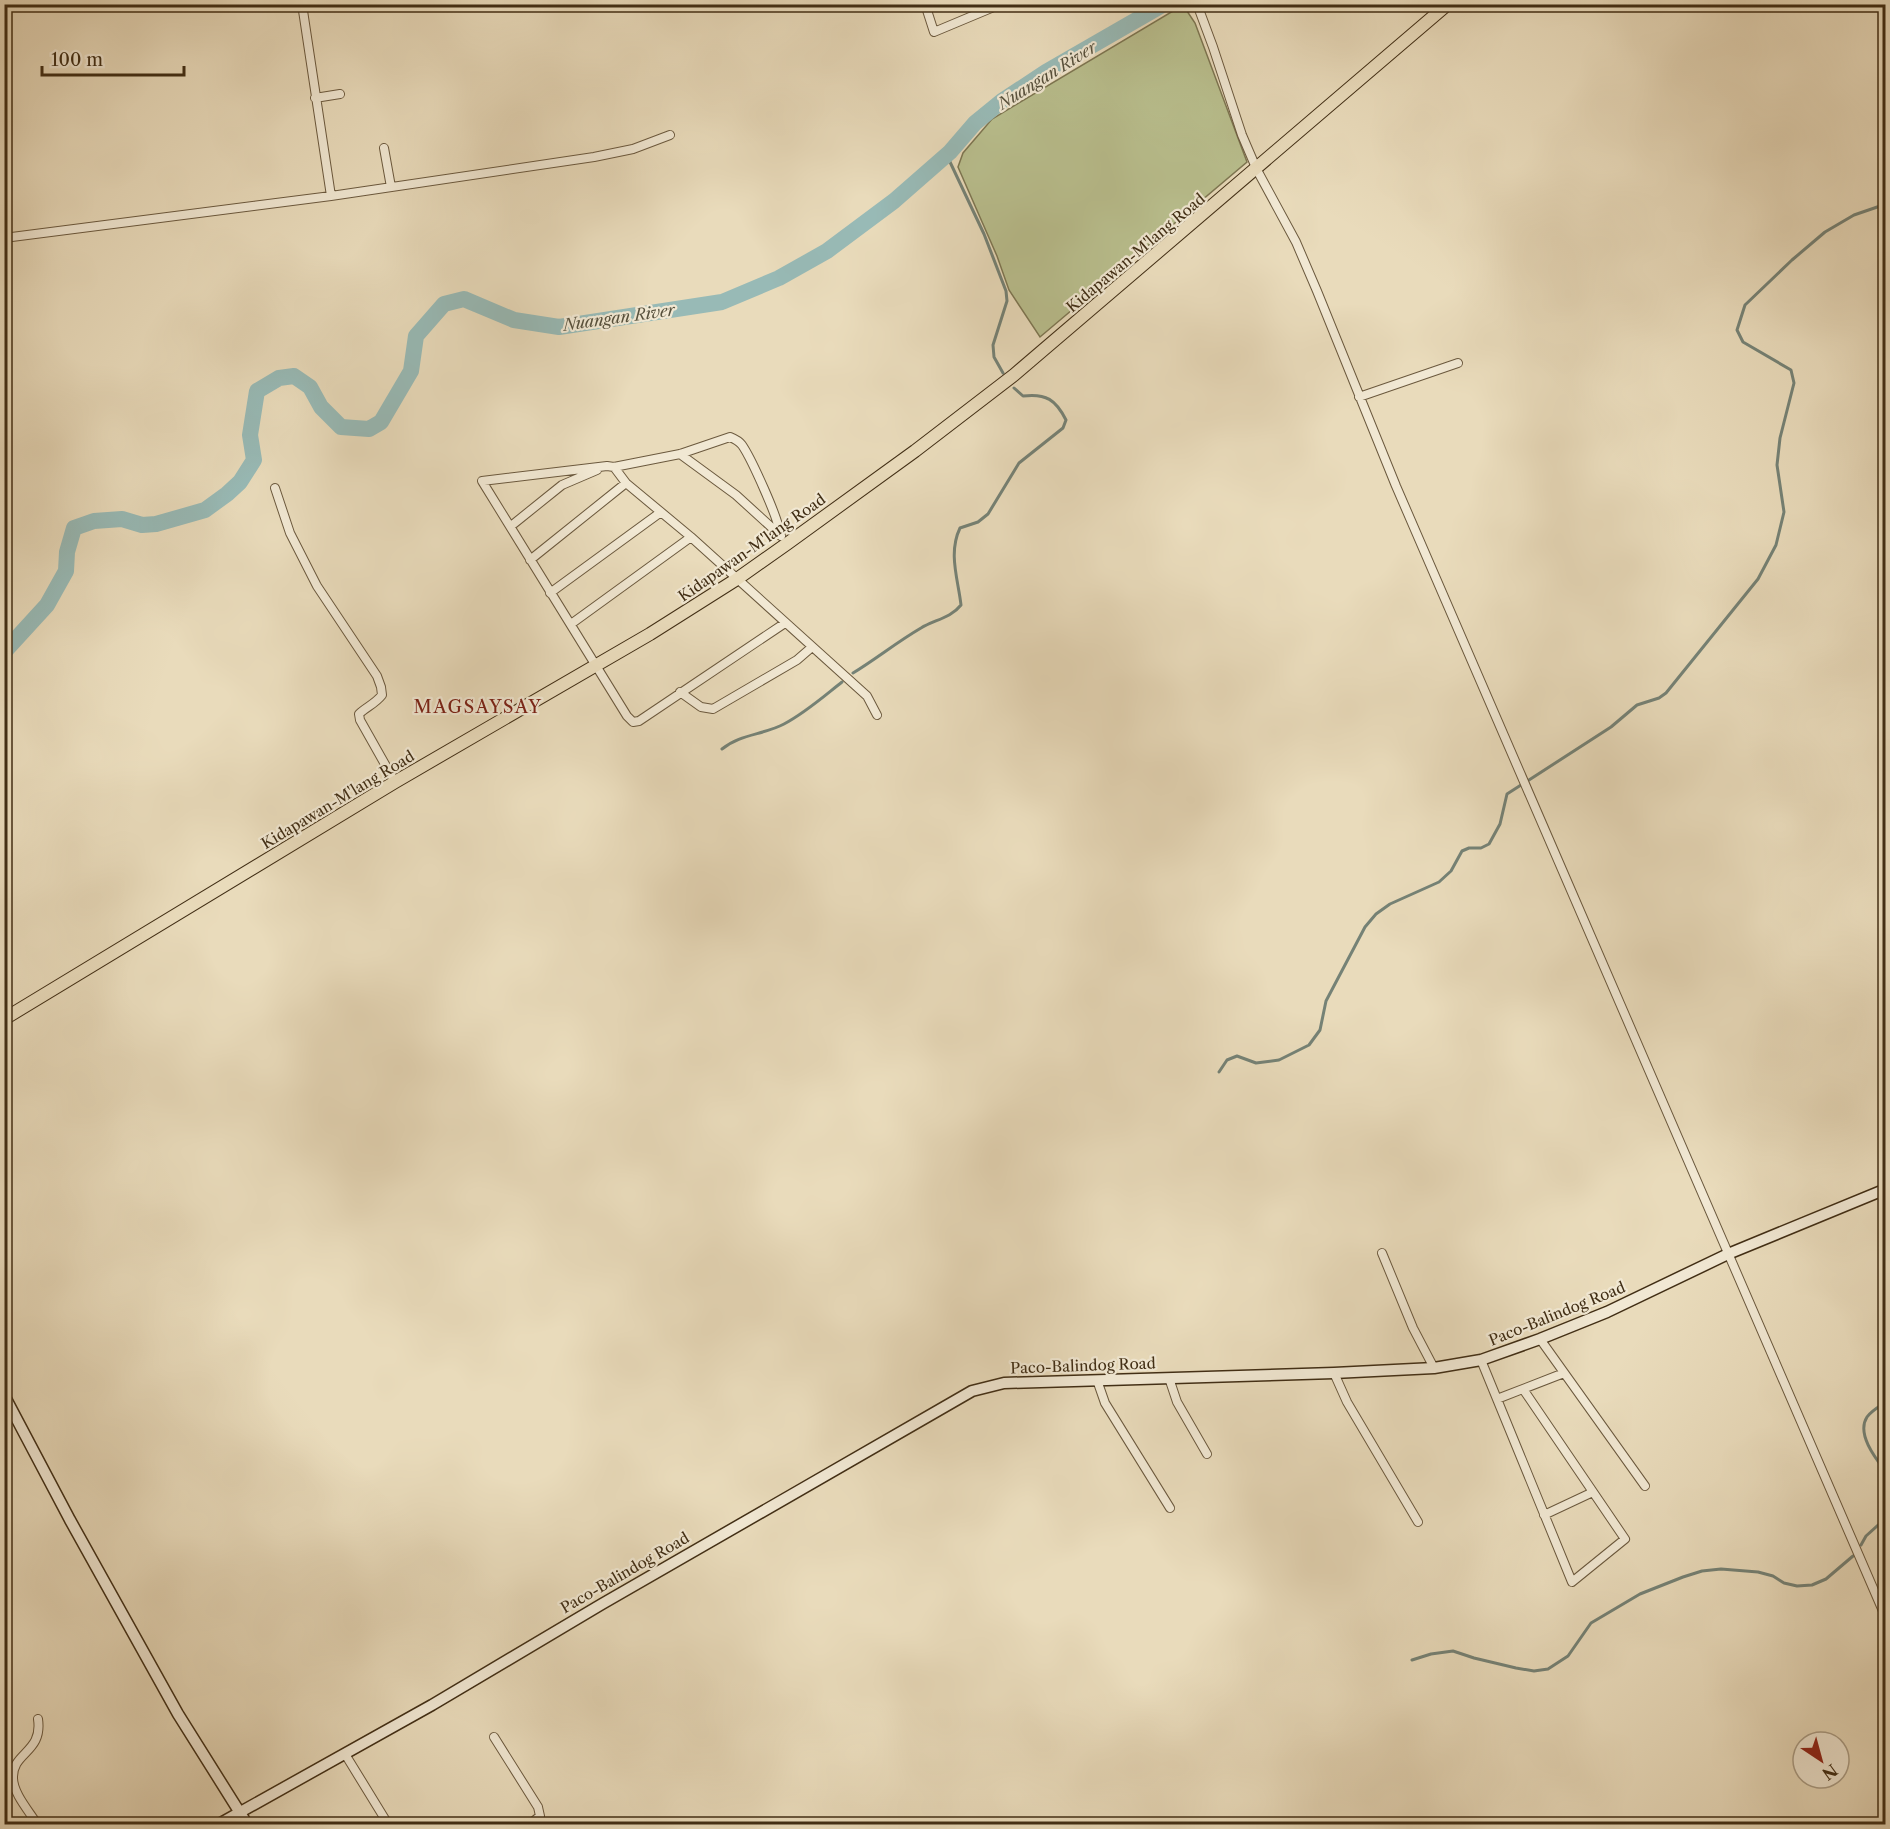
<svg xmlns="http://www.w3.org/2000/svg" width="1890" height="1829" viewBox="0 0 1890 1829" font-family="'Libre Caslon Text',serif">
<rect width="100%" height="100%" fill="#e9dbbb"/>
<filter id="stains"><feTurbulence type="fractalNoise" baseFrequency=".00333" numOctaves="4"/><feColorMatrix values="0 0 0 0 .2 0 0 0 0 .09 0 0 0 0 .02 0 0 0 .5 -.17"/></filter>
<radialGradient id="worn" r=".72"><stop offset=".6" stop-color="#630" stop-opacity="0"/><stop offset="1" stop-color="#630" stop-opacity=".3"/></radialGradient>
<path fill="#b9bf8e" stroke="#7d7652" stroke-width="1.5" d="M1183,5L1195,23L1247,162L1040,337L1009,290L997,256L958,167L963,153L992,119Z"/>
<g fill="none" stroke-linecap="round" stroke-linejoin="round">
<path stroke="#758276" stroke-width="3" d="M950,152V162L984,234L1006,291L1007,301L993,345L994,357L1003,373
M853,673C876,659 897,642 921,628C934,620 951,618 961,605C958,579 948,553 960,528L978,522L988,514L1019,463L1063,428L1066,420C1056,400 1046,393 1023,396L1014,388
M722,749C740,734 763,735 784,724C805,713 823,697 842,682
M1529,780L1611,727L1637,705L1659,698L1666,693L1758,579L1776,545L1784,512L1777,465L1780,438L1794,383L1791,370L1743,342L1737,330L1745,305L1792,260L1825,232L1854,215L1886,204
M1219,1072L1227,1060L1237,1056L1256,1063L1279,1060L1309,1045L1320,1030L1326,1001L1365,927L1376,914L1390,904L1439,882L1451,871L1462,851L1469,848H1481L1489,844L1500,824L1507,794L1521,785
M1886,1402C1880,1406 1871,1411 1867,1417C1856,1434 1876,1459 1886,1472
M1861,1545L1866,1536L1886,1518
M1412,1660L1431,1654L1453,1651L1474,1658L1516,1668L1534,1671L1548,1669L1568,1656L1591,1623L1640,1594L1683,1577L1702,1571L1721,1569L1758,1572L1773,1576L1784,1583L1797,1586L1812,1585L1826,1579L1853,1556"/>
<path stroke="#98bab6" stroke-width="16" d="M4,652L47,605L66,571L67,552L74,528L94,521L122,519L142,525L156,524L205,510L227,494L240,482L254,460L250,435L257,391L279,378L294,376L310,387L321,407L341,427L369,429L381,422L411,371L416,336L444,304L464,299L514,320L559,327L722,302L779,278L827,251L894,201L950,152L975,123L1002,101L1046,72L1164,4"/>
<g stroke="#6b593e" stroke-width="10">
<path id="street" d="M302,4L331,196
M925,4L934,32L1001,4
M1197,4L1213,47L1242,135L1257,170L1296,242L1317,291L1396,486L1886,1618
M315,98L340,94
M384,148L391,187
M4,238L331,196L594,157L633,149L670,135
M1359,397L1458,363
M680,454L736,495L781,536
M614,467L626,483L691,537L867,696L877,715
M275,488L290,533L317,586L377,676L381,687L382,695C375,704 366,707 359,714L360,720L395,782
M511,526L562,485L597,470
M780,535C780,521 751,458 742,445C739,441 735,439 730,437L680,454L614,467L607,466L482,481L627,716L633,722L639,721L785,623
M530,560L626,483
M550,593L661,512
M571,624L691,537
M680,692L701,707L713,709L797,660L812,647
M1382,1253L1413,1328L1434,1368
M1540,1339L1645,1486
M1481,1360L1572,1582L1625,1539L1523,1389
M1334,1373L1347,1402L1418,1522
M1169,1378L1177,1402L1207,1454
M1097,1380L1105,1403L1170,1508
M1497,1399L1564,1373
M1544,1515L1593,1492
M494,1737L538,1807L540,1816L530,1824
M345,1754L388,1824
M37,1824C29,1811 13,1793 13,1778C12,1752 43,1753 38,1719"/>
</g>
<g stroke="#412e15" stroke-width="13">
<path id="secondary" d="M4,1395L70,1520L178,1714L247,1824
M219,1824L432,1705L602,1604L972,1391L1004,1383L1334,1373L1434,1368L1481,1360L1540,1339L1607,1312L1728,1254L1886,1189"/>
</g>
<g stroke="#412e15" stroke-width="14">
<path id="primary" d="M4,1019L395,782L650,634L737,579L788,543L915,451L1014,375L1448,4"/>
</g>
<use href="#street" stroke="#f1e8d3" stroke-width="8"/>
<use href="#secondary" stroke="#f1e8d3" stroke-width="10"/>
<use href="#primary" stroke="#e9dbbb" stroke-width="12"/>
</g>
<g text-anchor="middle" stroke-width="4.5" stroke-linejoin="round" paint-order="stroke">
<g font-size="15" fill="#412e15" stroke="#f1e8d3">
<text transform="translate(1136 253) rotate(-40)" y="5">Kidapawan-M'lang Road</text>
<text transform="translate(752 548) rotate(-35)" y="5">Kidapawan-M'lang Road</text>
<text transform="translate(338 800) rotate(-31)" y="5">Kidapawan-M'lang Road</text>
<text transform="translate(1557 1314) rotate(-22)" y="5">Paco-Balindog Road</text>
<text transform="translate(1083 1366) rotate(-2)" y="5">Paco-Balindog Road</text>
<text transform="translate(625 1573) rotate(-30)" y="5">Paco-Balindog Road</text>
</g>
<g font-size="16" font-style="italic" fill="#57513d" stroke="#f1e8d3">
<text transform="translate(1047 75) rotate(-32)" y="6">Nuangan River</text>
<text transform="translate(619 317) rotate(-8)" y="6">Nuangan River</text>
</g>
<g font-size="18" letter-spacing="1.5" fill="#7a1f14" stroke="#f1e8d3">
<text x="478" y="713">MAGSAYSAY</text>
</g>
</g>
<rect width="1890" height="1829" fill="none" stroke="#e9dbbb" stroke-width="24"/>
<rect x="6" y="6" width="1878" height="1817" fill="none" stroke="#412e15" stroke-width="3"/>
<rect x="12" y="12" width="1866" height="1805" fill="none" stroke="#412e15" stroke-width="1.5"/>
<g transform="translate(1821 1760) rotate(144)"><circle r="28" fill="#f1e8d3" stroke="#ab9e87" stroke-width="1.5"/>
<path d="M0-4.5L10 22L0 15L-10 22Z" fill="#8f2418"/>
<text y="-9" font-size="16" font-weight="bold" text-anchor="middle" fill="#412e15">N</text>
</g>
<path d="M42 66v9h142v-9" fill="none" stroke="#412e15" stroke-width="3"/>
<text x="51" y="66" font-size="18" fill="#412e15" stroke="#f1e8d3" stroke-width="4.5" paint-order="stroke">100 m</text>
<rect width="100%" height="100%" filter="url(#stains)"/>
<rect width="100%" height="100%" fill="url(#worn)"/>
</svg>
